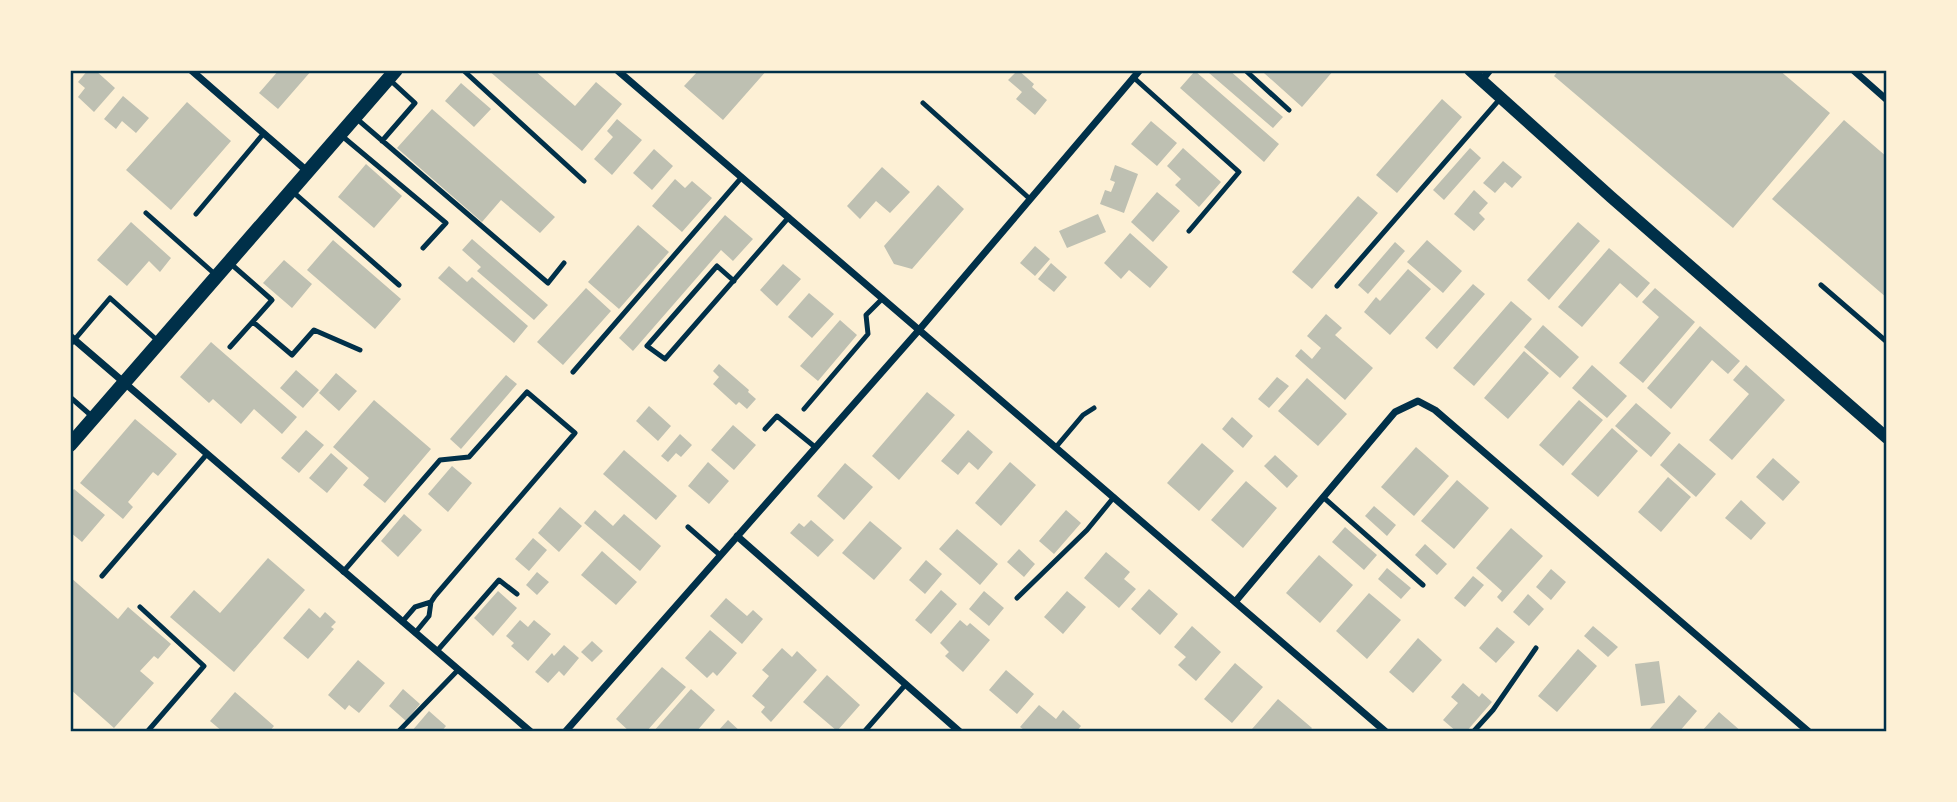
<svg xmlns="http://www.w3.org/2000/svg" width="1957" height="802" viewBox="0 0 1957 802" font-family="'Fira Sans Condensed',sans-serif">
<rect width="100%" height="100%" fill="#fdf0d5"/>
<path fill="#bec0b2" d="M88,70H95L115,88L94,112L78,97L85,88L78,82Z
M279,70H312L278,109L259,93Z
M488,70H534L575,106L596,82L622,104L582,151Z
M699,70H767L723,120L684,86Z
M1018,70L1034,84L1032,87L1047,100L1035,115L1016,99L1022,92L1008,80Z
M1212,70H1229L1283,117L1273,128L1209,73Z
M1267,70H1334L1302,107L1264,73Z
M1559,70H1779L1830,113L1733,228L1554,76Z
M1195,71L1279,144L1264,162L1180,88Z
M461,83L491,109L474,127L445,101Z
M123,96L149,118L136,133L122,121L116,129L104,119Z
M1442,99L1462,117L1397,193L1376,175Z
M187,102L231,141L171,210L126,170Z
M432,109L555,217L540,233L501,200L482,222L397,148Z
M617,119L642,140L612,175L594,159L613,137L607,131Z
M1844,120L1887,157V298L1772,199Z
M1151,121L1177,143L1157,166L1131,144Z
M1183,148L1221,182L1199,207L1175,185L1181,179L1167,166Z
M1470,148L1481,158L1444,200L1433,190Z
M654,149L673,166L652,190L633,173Z
M1503,161L1522,177L1512,188L1505,182L1495,193L1483,183Z
M366,164L402,196L374,228L338,197Z
M1115,165L1138,174L1124,213L1100,204L1105,190L1111,192L1115,182L1110,180Z
M882,167L910,192L890,213L876,201L860,219L847,206Z
M675,179L685,188L692,181L712,198L682,232L652,206Z
M938,185L964,209L912,269L894,264L884,246Z
M1474,190L1488,203L1479,213L1485,219L1474,231L1454,214Z
M1157,192L1180,211L1153,242L1131,222Z
M1358,196L1378,213L1312,289L1292,272Z
M1098,214L1106,232L1067,248L1059,231Z
M725,215L753,239L733,261L721,250L633,351L619,338Z
M131,222L171,258L160,272L149,261L127,286L97,260Z
M1578,222L1600,241L1549,300L1527,280Z
M638,225L669,252L619,309L588,282Z
M1130,233L1168,267L1150,288L1129,270L1121,279L1104,263Z
M472,239L548,305L534,320L477,271L481,267L462,250Z
M333,240L401,299L375,329L307,270Z
M1427,240L1462,271L1443,293L1407,262Z
M1395,242L1405,251L1368,294L1358,285Z
M1035,246L1050,259L1035,276L1020,263Z
M1609,248L1650,283L1637,298L1620,283L1582,327L1558,307Z
M284,260L312,284L292,308L263,283Z
M1051,263L1067,277L1054,292L1038,279Z
M783,264L801,279L777,306L760,290Z
M449,266L467,282L472,277L528,326L514,343L438,278Z
M1408,269L1431,289L1390,335L1364,312L1376,297L1380,301Z
M1473,284L1485,294L1437,349L1425,338Z
M586,288L611,311L563,365L537,342Z
M1655,288L1695,322L1643,383L1619,363L1659,317L1642,302Z
M809,293L834,314L812,338L788,317Z
M1511,301L1532,319L1474,386L1453,368Z
M1326,314L1342,328L1335,335L1373,368L1345,400L1295,356L1301,349L1312,359L1321,348L1307,336Z
M840,320L857,335L818,381L800,366Z
M1543,325L1579,357L1560,378L1524,347Z
M1700,326L1740,361L1728,374L1712,360L1671,409L1647,388Z
M211,342L297,417L282,434L254,409L241,424L213,399L209,403L180,377Z
M1524,351L1549,373L1508,419L1484,398Z
M719,364L749,390L748,392L756,399L747,409L739,402L736,405L713,384L719,377L713,371Z
M1592,365L1627,396L1607,418L1572,388Z
M1746,365L1785,400L1732,460L1709,440L1749,394L1733,380Z
M296,370L319,390L303,408L280,388Z
M336,373L357,391L339,411L319,393Z
M506,375L517,384L461,449L450,439Z
M1277,377L1289,386L1269,408L1258,399Z
M1307,378L1347,414L1318,446L1278,411Z
M927,392L955,415L899,480L872,456Z
M374,400L431,449L385,503L363,485L369,478L333,447Z
M1579,400L1603,420L1563,466L1539,445Z
M1636,403L1671,433L1651,457L1615,426Z
M649,406L671,426L658,441L636,421Z
M1232,417L1253,436L1243,448L1222,429Z
M135,419L177,454L158,476L153,472L128,502L133,507L123,519L80,483Z
M733,425L756,445L734,470L711,450Z
M1612,428L1638,451L1598,497L1571,474Z
M306,430L324,445L299,473L281,458Z
M968,430L993,452L978,470L969,462L958,475L941,461Z
M680,434L692,445L681,457L676,453L668,462L661,456Z
M1202,443L1234,471L1199,511L1167,483Z
M1679,443L1716,474L1696,497L1660,465Z
M1416,447L1449,476L1414,516L1381,487Z
M624,450L677,496L656,520L603,474Z
M331,453L348,468L327,493L309,478Z
M1275,455L1298,476L1287,488L1264,466Z
M1773,458L1800,482L1783,501L1756,477Z
M708,462L729,481L709,504L688,486Z
M1010,462L1036,485L1001,526L975,503Z
M845,463L873,487L844,520L817,496Z
M452,466L472,483L448,512L428,494Z
M1668,477L1691,497L1661,532L1638,512Z
M1457,480L1489,508L1454,549L1421,521Z
M1246,481L1277,508L1243,548L1211,520Z
M74,489L105,515L82,542L70,532V493Z
M1741,500L1766,523L1751,540L1725,518Z
M1374,506L1396,525L1387,536L1365,516Z
M560,507L582,526L559,552L538,533Z
M595,510L613,526L624,514L661,546L640,571L584,523Z
M1066,510L1081,523L1054,554L1039,541Z
M404,514L422,530L398,557L381,541Z
M811,520L834,540L818,557L790,533L799,523L804,527Z
M870,521L902,548L874,580L842,553Z
M1345,527L1377,555L1364,570L1332,542Z
M1511,528L1543,556L1502,602L1497,597L1502,591L1476,568Z
M957,529L998,564L980,585L939,549Z
M533,538L547,550L529,571L515,559Z
M1425,544L1447,564L1437,575L1415,555Z
M1019,549L1035,564L1024,577L1007,562Z
M602,551L637,582L616,605L581,575Z
M1106,552L1130,572L1124,579L1136,589L1119,608L1084,578Z
M1319,555L1353,585L1320,623L1286,593Z
M268,558L305,590L234,672L170,617L194,590L220,613Z
M926,560L942,574L925,594L909,580Z
M1387,568L1411,588L1401,599L1378,579Z
M1551,569L1566,582L1551,600L1536,587Z
M537,572L549,582L537,595L526,585Z
M1473,576L1484,585L1465,607L1454,598Z
M70,577L118,619L128,607L171,644L158,659L154,656L140,671L154,683L114,728L70,689Z
M1149,589L1178,614L1160,635L1131,609Z
M941,590L957,604L931,634L915,620Z
M498,591L517,608L493,636L474,618Z
M984,591L1004,608L989,626L969,609Z
M1067,591L1086,607L1063,634L1044,617Z
M1369,593L1401,620L1367,659L1336,631Z
M1528,594L1544,609L1529,626L1513,612Z
M726,598L747,616L753,610L763,619L742,644L710,616Z
M309,608L320,618L325,612L336,622L331,627L334,629L308,659L283,638Z
M520,620L528,627L534,620L551,634L528,661L511,646L514,643L506,636Z
M960,620L967,626L970,623L990,640L963,672L945,656L949,652L940,643Z
M1192,626L1221,652L1196,681L1178,665L1186,657L1174,647Z
M1593,626L1618,647L1608,657L1584,636Z
M1497,627L1515,642L1496,663L1479,648Z
M710,630L737,653L717,676L713,672L707,678L685,658Z
M1418,638L1442,660L1413,693L1389,672Z
M592,641L603,651L592,662L581,652Z
M564,645L579,658L564,676L559,671L548,683L535,672L552,653L554,656Z
M782,648L792,657L797,651L817,670L771,722L761,712L765,707L752,696L769,676L762,670Z
M1578,649L1597,666L1557,712L1538,696Z
M358,660L385,683L359,713L349,705L345,710L328,695Z
M1659,661L1665,703L1641,706L1635,664Z
M1235,663L1263,687L1232,723L1204,699Z
M662,667L686,687L646,732H630L616,719Z
M1006,670L1034,694L1017,714L989,690Z
M827,675L860,705L837,731L803,702Z
M1463,683L1479,697L1482,693L1492,702L1466,732H1457L1443,720L1458,703L1451,697Z
M403,689L420,704L406,721L389,706Z
M691,689L715,710L696,732H653Z
M235,692L274,726L269,732H223L210,721Z
M1679,695L1697,711L1679,732H1647Z
M1278,699L1312,728L1309,732H1255L1252,729Z
M1039,705L1056,719L1063,710L1081,726L1076,732H1027L1020,727Z
M429,711L446,726L441,732H411Z
M1719,712L1742,732H1701Z
M728,720L741,732H717Z"/>
<g fill="none" stroke-linecap="round" stroke-linejoin="round">
<path stroke="#003049" stroke-width="5" d="M463,70L584,181
M1245,70L1289,110
M1133,77L1239,172L1189,231
M923,103L1030,199
M357,119L548,283L564,263
M342,136L446,223L423,248
M382,141L415,103L390,80
M293,192L399,285
M146,213L217,276
M196,214L264,133
M734,281L717,266L647,346L665,359L789,217
M1821,285L1887,342
M1337,286L1499,100
M253,322L292,355L314,330L360,350
M70,345L110,298L158,341
M230,347L272,300L231,264
M573,372L742,177
M70,397L94,418
M804,409L868,334L866,315L883,298
M765,429L777,416L815,447
M1056,447L1083,415L1094,408
M1323,497L1423,585
M688,527L720,555
M343,572L440,460L469,457L527,392L575,433L435,596L431,602L429,616L415,633
M102,576L207,454
M1017,598L1087,530L1114,497
M140,607L204,666L147,732
M402,622L415,607L431,602
M437,651L499,580L517,594
M398,732L458,670
M864,732L906,684
M1473,732L1493,710L1536,648"/>
<path stroke="#003049" stroke-width="7" d="M191,70L307,171
M617,70L1386,732
M1853,70L1887,100
M1482,80L1490,70
M70,336L531,732
M737,536L960,732
M1235,602L1395,412L1418,401L1435,410L1809,732
M565,732L919,330L1140,70"/>
<path stroke="#003049" stroke-width="12" d="M1470,70L1611,197L1887,438"/>
<path stroke="#003049" stroke-width="14" d="M70,445L396,70"/>
</g>
<rect width="1957" height="802" fill="none" stroke="#fdf0d5" stroke-width="144"/>
<rect x="72" y="72" width="1813" height="658" fill="none" stroke="#003049" stroke-width="2.5"/>
</svg>
